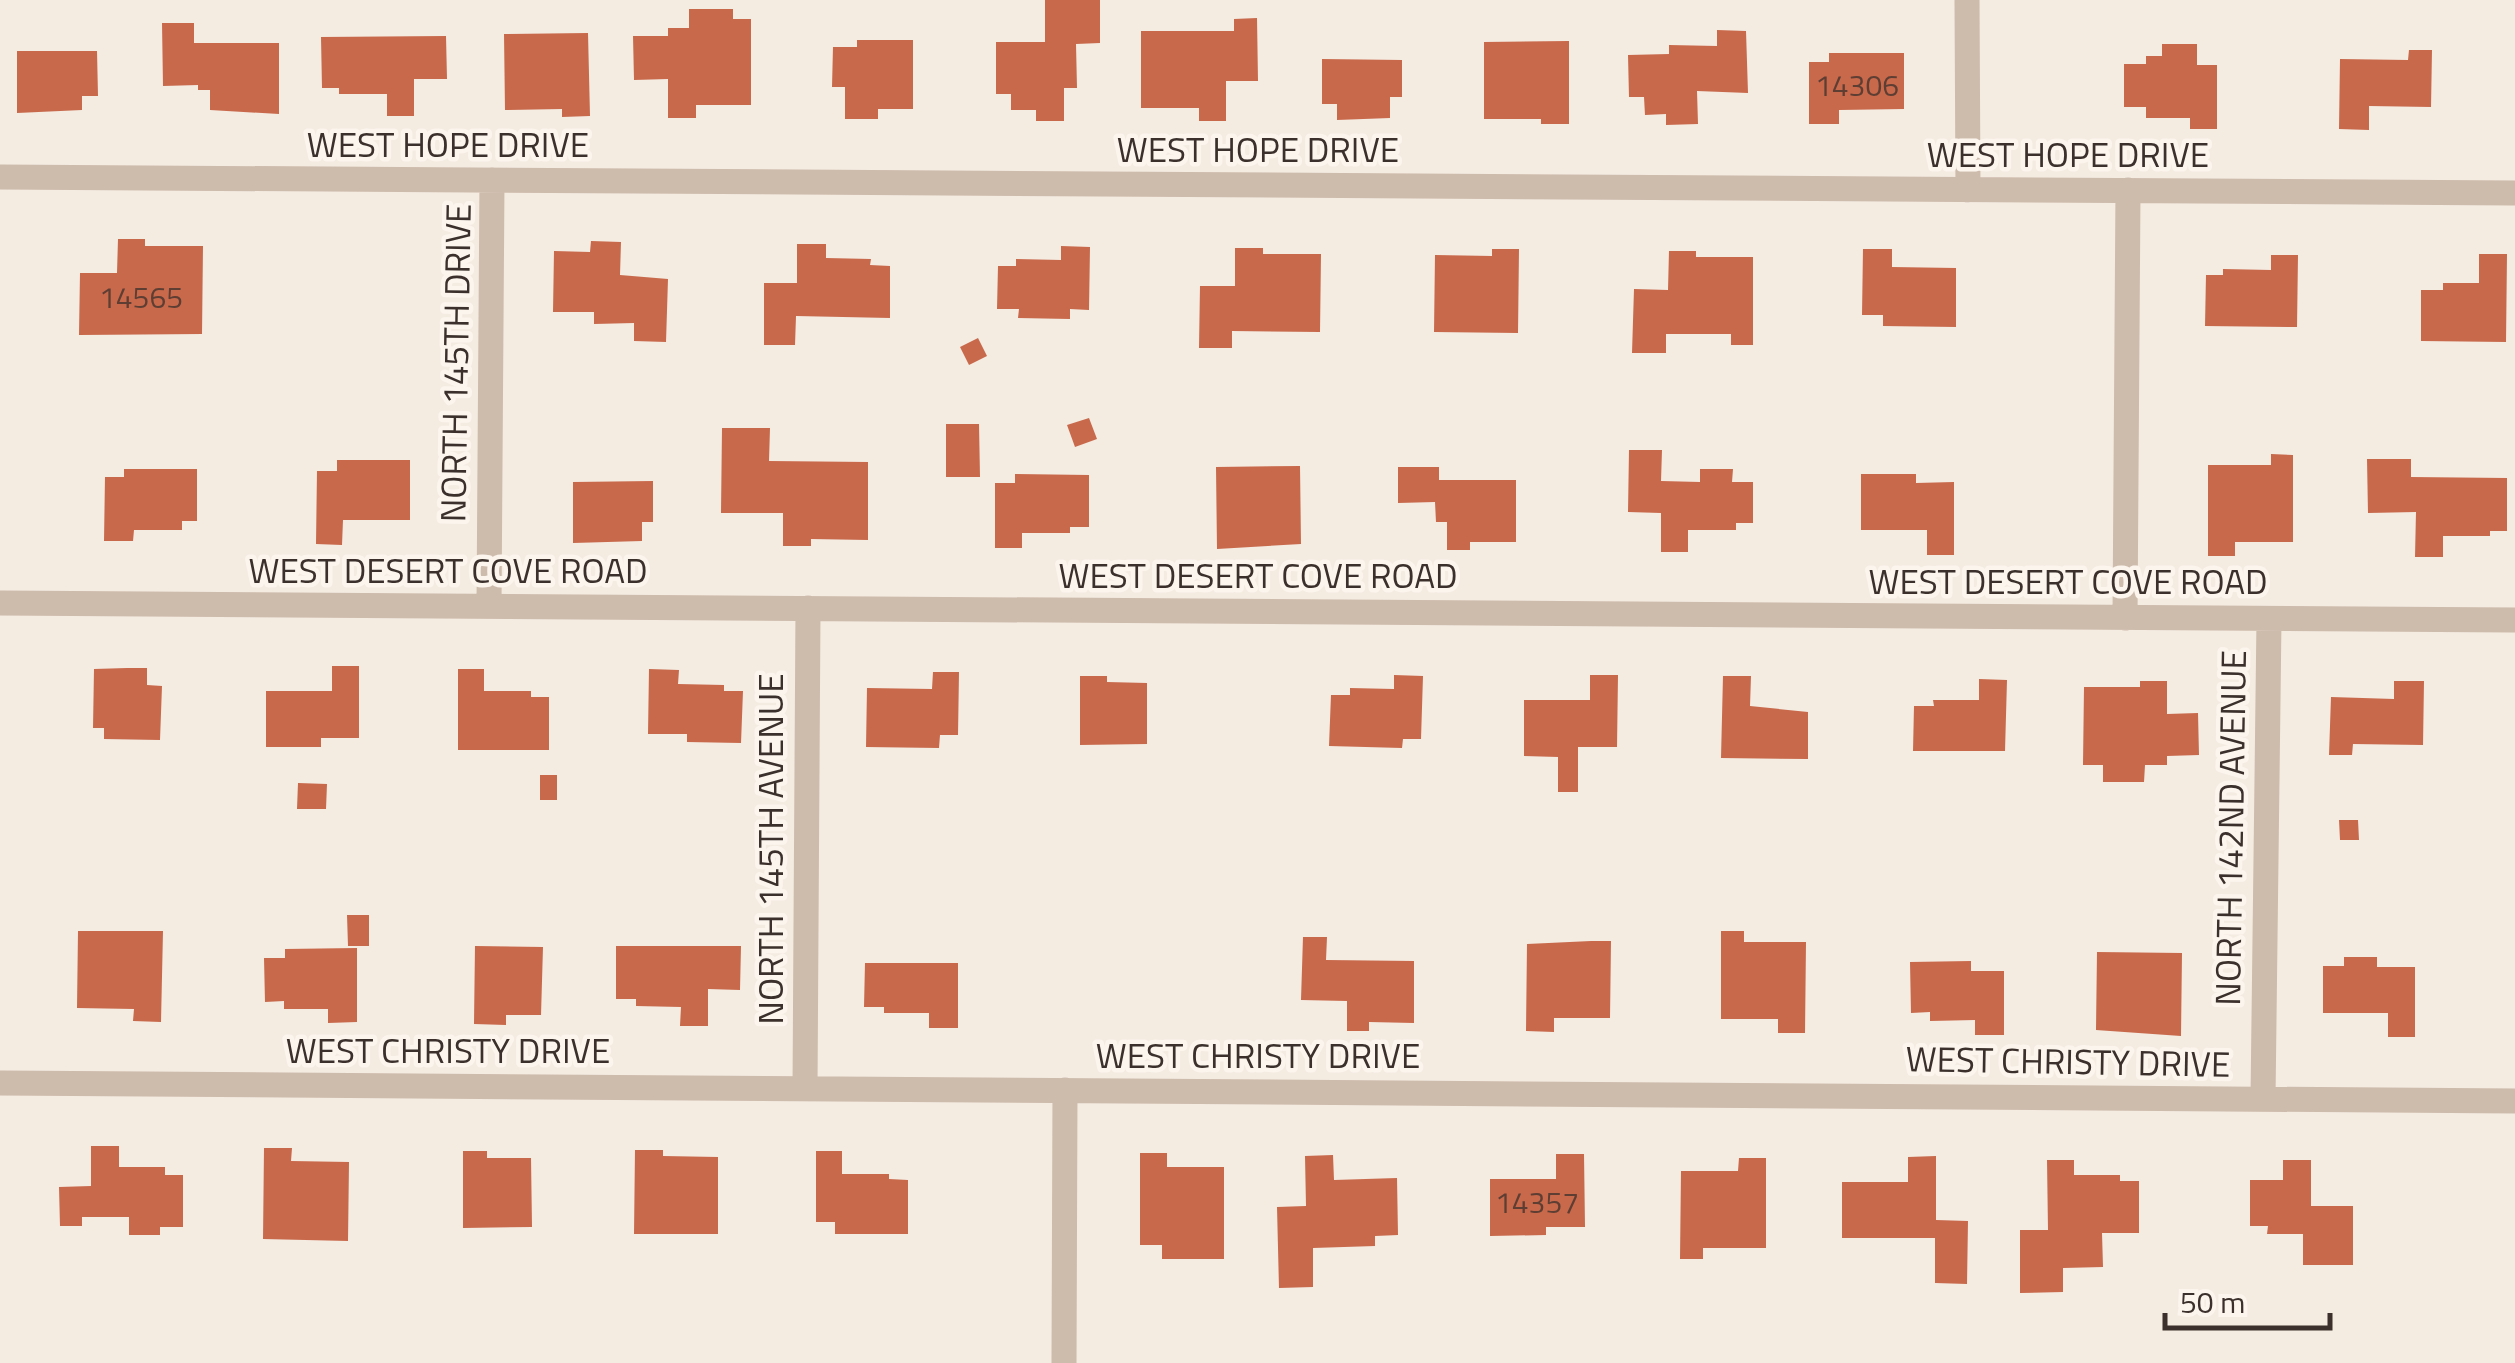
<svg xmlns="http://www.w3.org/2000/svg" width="2515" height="1363" viewBox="0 0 2515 1363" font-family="'Titillium Web',sans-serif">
<rect width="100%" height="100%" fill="#f4ebe1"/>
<path fill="#c8694b" d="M1045,0H1100V43L1076,44L1077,88H1064V121H1036V110H1011V94H996V42H1045Z
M689,9H733V19H751V105H696V118H668V79L634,80L633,36H668V28H689Z
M1257,18L1258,81H1226V121H1199V108H1141V31H1234V19Z
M162,23H194V43H279V114L210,110V90H198V85L163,86Z
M1717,30L1746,31L1748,93L1697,91L1698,124L1666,125V114L1645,115L1644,97H1629L1628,55L1669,54V45L1717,46Z
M588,33L590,116L562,117V109L505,110L504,34Z
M446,36L447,79H414V116H387V94H339V88H322L321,37Z
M857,40H913V109H878V119H845V87H832L833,47H857Z
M1569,41V124H1541V119H1484V42Z
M2162,44H2197V65H2217V129H2190V118H2146V107H2124V64H2146V56H2162Z
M2409,50H2432L2431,107L2369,106V130L2339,129L2340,59L2408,60Z
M17,51H97L98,96H82V110L17,113Z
M1829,53H1904V109L1839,110V124H1809V62H1829Z
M1322,59L1402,60V97H1390V118L1337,120V104H1322Z
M118,239H145V246H203L202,334L79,335L80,273H117Z
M591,241L621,242L620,275L668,279L666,342L634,341V323L594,324V312H553L554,251L590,252Z
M797,244H826V258L871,259L870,265L890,266V318L796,316L795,345H764V283H797Z
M1061,246L1090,247L1089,310L1070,309V319L1018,318L1019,309H997L998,266H1016V259L1061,260Z
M1235,248H1263V254H1321L1320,332L1232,331V348H1199L1200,286H1235Z
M1492,249H1519L1518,333L1434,332L1435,255L1492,256Z
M1863,249H1892V267L1956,268V327L1883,326V315H1862Z
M1669,251H1696V257H1753V345H1731V334H1666V353H1632L1634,289L1668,290Z
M2479,254H2507L2506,342L2421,341V290H2443V283H2479Z
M2271,255H2298L2297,327L2205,326L2206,275H2223V269L2271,270Z
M978,338L987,356L969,365L960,347Z
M1089,418L1097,439L1075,447L1067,425Z
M946,424H979L980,477H946Z
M722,428H770L769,461L868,462V540L811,539V546H783V513H721Z
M1629,450H1662L1661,481L1700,482V469H1733L1732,482H1753V523H1736V530H1688V552H1661V513L1628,512Z
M2271,454L2293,455V542H2235V556H2208V465H2271Z
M2367,459H2411V477L2507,478V531H2490V536H2443V557H2415L2416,512L2368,513Z
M337,460H410V520H343L342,545L316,544L317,471H337Z
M1300,466L1301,544L1217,549L1216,467Z
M1398,467H1439V480H1516V542H1470V550H1447V522H1436L1435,502L1398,503Z
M124,469H197V521H182V530H134L133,541H104L105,477H124Z
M1015,474L1089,475V527H1070V533H1022V548H995V483H1015Z
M1861,474H1916V483L1954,482V555H1927V530H1861Z
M653,481V522H642V541L573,543V482Z
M332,666H359V738H321V747H266V691H332Z
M127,668H147V685L162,686L160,740L104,739V728H93L94,669Z
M458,669H484V691H531V697H549V750H458Z
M649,669L679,670L678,684L724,685V691H743L741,743L687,742V734H648Z
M933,672H959L958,735H940L939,748L866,747L867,688L932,689Z
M1394,675L1423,676L1421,739H1403L1402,748L1329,746L1331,695H1350V688L1394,689Z
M1590,675H1618L1617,747H1578V792H1558V757L1524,756V700H1590Z
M1080,676H1107V682L1147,683V744L1080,745Z
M1723,676H1751L1750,706L1808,712V759L1721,758Z
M1979,679L2007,680L2005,751H1913L1914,706H1934L1933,700H1979Z
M2140,681H2167V714L2198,713L2199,755L2167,756V765H2145L2144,782H2103V765H2083L2084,687H2140Z
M2394,681H2424L2423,745L2353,744L2352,755H2329L2331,697L2394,699Z
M540,775H557V800H540Z
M298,783L327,784L326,809H297Z
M2339,820H2358L2359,840H2340Z
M347,915H369V946H348Z
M78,931H163L161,1022L133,1021L134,1009L77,1008Z
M1721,931H1744V942H1806L1805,1033H1778V1019H1721Z
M1303,937H1327L1326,960L1414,961V1023L1369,1022V1031H1347V1001L1301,1000Z
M1591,941H1611L1610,1018H1554V1032L1526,1031L1527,944Z
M475,946L543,947L541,1015H506V1025L474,1024Z
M616,946H741L740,990L708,989V1026H680L681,1007L636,1006V999H616Z
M357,948V1022L328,1023V1009H284V1001L265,1002L264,958H285V949Z
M2097,952L2182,953L2181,1036L2096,1030Z
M2344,957H2377V967H2415V1037H2388V1013H2323V966H2344Z
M1971,961V971H2004V1035H1975V1020L1930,1021V1012L1911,1013L1910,962Z
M865,963H958V1028H929V1013H884V1007H864Z
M91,1146H119V1167H165V1175H183V1227H160V1235H129V1217H82V1226H60L59,1187L91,1186Z
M264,1148H292L291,1161L349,1162L348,1241L263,1239Z
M635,1150H663V1156L718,1157V1234H634Z
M463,1151H487V1158H531L532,1227L463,1228Z
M816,1151H842V1174H889V1179L908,1180V1234H835V1222H816Z
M1140,1153H1167V1167H1224V1259H1162V1245H1140Z
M1556,1154H1584L1585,1227H1546V1235L1490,1236V1179H1556Z
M1333,1155L1334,1180L1397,1178L1398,1235L1375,1236V1246L1313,1248V1287L1279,1288L1277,1207L1306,1206L1305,1156Z
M1936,1156V1220L1968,1221L1967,1284L1935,1283V1238H1842V1182H1908V1157Z
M1739,1158H1766V1248H1703V1259H1680L1681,1171H1738Z
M2047,1160H2074V1175H2120V1181H2139V1233H2102L2103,1267L2063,1268V1292L2020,1293V1230H2048Z
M2283,1160H2311V1206H2353V1265H2303V1234H2267L2268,1226H2250V1180H2283Z"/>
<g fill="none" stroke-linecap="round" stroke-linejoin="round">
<path stroke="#cdbbac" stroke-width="25" d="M1967,0L1968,190
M0,177L2515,193
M0,603L2515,620
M489,606L492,180
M2125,618L2128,190
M0,1083L2515,1101
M805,1089L808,608
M2263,1099L2269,619
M1064,1363L1065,1090"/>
</g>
<g text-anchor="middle" stroke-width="9" stroke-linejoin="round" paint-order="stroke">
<g font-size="30" fill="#5e3e33">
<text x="1857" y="96">14306</text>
<text x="141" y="308">14565</text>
<text x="1537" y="1213">14357</text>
</g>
<g font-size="35" fill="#3b302b" stroke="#fbf5ee">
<text x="448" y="157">WEST HOPE DRIVE</text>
<text x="1258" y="162">WEST HOPE DRIVE</text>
<text x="2068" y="167">WEST HOPE DRIVE</text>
<text transform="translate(456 363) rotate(-89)" y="12">NORTH 145TH DRIVE</text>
<text x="448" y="583">WEST DESERT COVE ROAD</text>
<text x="1258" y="588">WEST DESERT COVE ROAD</text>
<text x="2068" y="594">WEST DESERT COVE ROAD</text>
<text transform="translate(2231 828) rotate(-89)" y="12">NORTH 142ND AVENUE</text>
<text transform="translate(771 849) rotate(-90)" y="12">NORTH 145TH AVENUE</text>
<text x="448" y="1063">WEST CHRISTY DRIVE</text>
<text x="1258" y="1068">WEST CHRISTY DRIVE</text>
<text transform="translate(2068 1062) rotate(1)" y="12">WEST CHRISTY DRIVE</text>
</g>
</g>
<path d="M2165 1313v15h165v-15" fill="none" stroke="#3b302b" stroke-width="5"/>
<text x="2180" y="1313" font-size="30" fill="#3b302b" stroke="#fbf5ee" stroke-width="8" paint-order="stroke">50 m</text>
</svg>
